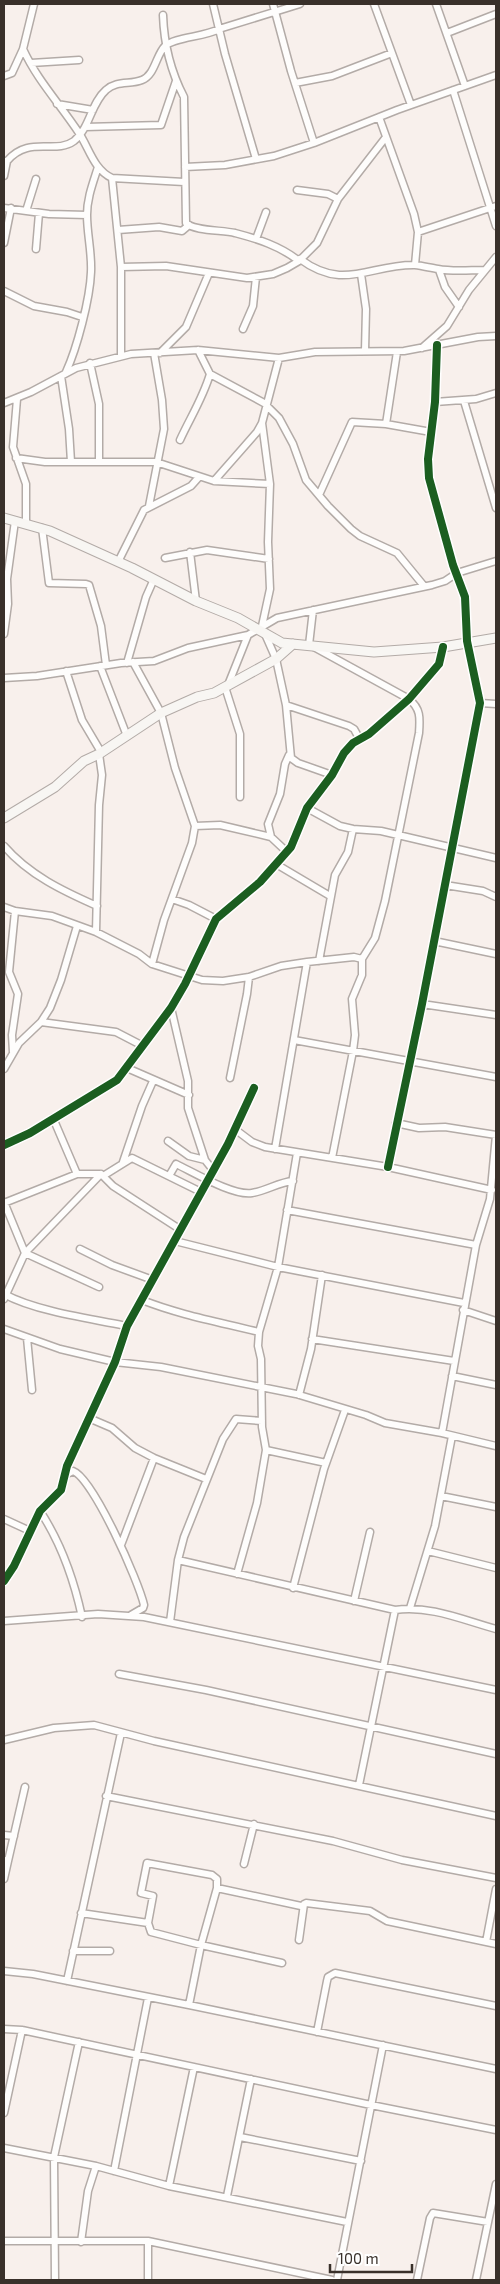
<svg xmlns="http://www.w3.org/2000/svg" width="500" height="2284" viewBox="0 0 500 2284" font-family="'Exo 2',sans-serif">
<rect width="100%" height="100%" fill="#f8f0ec"/>
<g fill="none" stroke-linecap="round" stroke-linejoin="round">
<g stroke="#b3aba7" stroke-width="9">
<path id="street" d="M213,4L225,54L256,159
M273,4L291,71L314,143
M374,4L411,105
M436,4L465,86
M163,15C164,44 171,72 184,97L186,223C194,231 222,230 235,233C258,239 280,246 299,261
M447,33L496,14
M23,49C37,80 60,104 79,133C89,148 94,170 112,178L184,182
M31,63L79,60
M4,76L12,73L23,49L34,4
M295,83L332,76L392,53
M453,90L496,226
M57,104L93,110
M379,117L414,214L418,232L415,265
M85,127L161,125L176,81
M4,161H7C29,135 55,155 74,141C90,128 91,103 106,90C117,80 130,85 142,80C155,75 156,55 165,46C175,37 204,37 219,29L300,4
M185,167L225,165L274,156L314,143L397,110L496,75
M4,176L7,161
M112,178L121,267V356
M297,190L328,194L338,199
M4,208L49,214L87,215
M26,211L36,179
M118,230L159,227L182,231L189,225
M418,232L496,206
M256,239L266,212
M4,243L11,208
M36,249L39,213
M300,259C344,292 370,264 415,265C423,266 431,268 438,269C453,272 470,270 485,270
M121,267L166,266L247,278L273,274L287,268L299,261L317,243L338,199L386,137
M439,270L445,287L459,307
M361,274L366,309L365,351
M4,291L34,306L67,312L82,317
M243,329L253,306L256,277
M422,348L447,326L469,290L496,257
M198,350L210,374L264,403L279,418L293,444L306,480L328,506L351,529L360,536L397,553L424,586
M160,353L186,327L209,273
M90,363L99,404V460
M66,372C77,348 90,299 91,272C92,253 87,234 87,215C87,198 93,183 98,167
M61,376L69,429L71,462
M17,399L13,447L26,484V524
M464,401L496,508
M435,402L476,399L496,393
M4,403L31,392L76,368L131,354L198,350L279,358L315,352L404,351L478,337L496,336
M386,424L397,352
M180,440C190,418 203,398 210,374
M16,458L45,462H156L214,481L270,484
M214,481L257,432L262,423
M319,495L352,422L386,424L431,432
M149,506L164,429L162,400L154,353
M42,528L49,583L86,584L89,585L101,626L106,665
M190,552L196,601
M165,558L207,550L269,559
M118,562L144,510L191,486L199,477
M262,626L270,589L268,542L270,484L262,423L279,358
M4,634L8,604L7,579L15,521
M265,634L276,659L286,705L291,758L298,763L332,775
M309,645L313,610
M314,647L409,699C421,709 420,718 419,733L385,901L375,938L362,959V975L352,999L355,1035L353,1051L332,1158
M133,662L161,713L175,768L195,826L192,843L164,920L152,964
M127,663L146,597L154,579
M100,666L127,736
M66,671L82,720L101,752
M4,678L37,676L121,663L154,661L188,648L248,635L277,618L432,585L445,581L457,573L496,561
M228,685L248,635
M225,687L240,734V797
M480,703L496,704
M286,705L349,726L354,729L359,738
M307,808L340,826L353,829L381,831L496,858
M195,826L220,825L271,837L287,852
M271,837L268,824L280,794L285,764L289,755
M4,846C29,875 63,891 97,906
M276,864L330,896
M445,885L483,891L496,897
M172,899L189,905L216,919
M4,907L15,911L52,916L96,932L139,954L152,964L202,980L223,981L249,977L281,966L307,962L354,957L362,959
M96,932L99,805L102,775L99,754
M434,941L496,954
M319,961L335,875L348,852L353,829
M422,1004L496,1015
M171,1008L188,1081V1108L205,1160L213,1170
M41,1022L116,1032L143,1046
M294,1040L496,1077
M13,1052L12,1035L18,994L9,972L15,911
M127,1068L189,1095
M4,1069L19,1043L41,1022L50,1008L61,980L77,926
M230,1078L247,994L249,977
M53,1118L77,1174
M396,1123L419,1128L445,1127L496,1135L490,1199L476,1245L442,1433
M236,1130L252,1142L265,1147L388,1167L492,1190
M168,1141L189,1156L205,1160
M4,1145L30,1133L117,1080L171,1008L185,984L216,919L260,882L291,847L307,808L332,775L344,753L353,743L369,734L409,699L439,664L443,647
M275,1149L307,962
M123,1162L142,1106L153,1081
M388,1167L422,1004L480,703L467,641L465,597L453,565L429,478L428,459L435,402L437,345
M103,1176L132,1158L201,1192
M169,1176L176,1164C195,1173 233,1196 252,1193C266,1191 279,1182 293,1181
M4,1202L25,1253L4,1299
M4,1203L77,1174H101L113,1186L181,1230
M287,1210L476,1245
M175,1241L278,1267L464,1303
M80,1249L112,1265L153,1280
M99,1287L25,1253L101,1174
M4,1294C35,1311 91,1319 127,1326
M142,1300C180,1315 219,1322 259,1332
M463,1310L496,1321
M4,1329L60,1349L115,1362L161,1367L296,1394L366,1415L385,1423L442,1433L496,1446
M27,1338L32,1390
M312,1339L454,1361
M452,1376L496,1385
M299,1395L311,1349L322,1275
M91,1419L112,1428L135,1448L154,1458L206,1479
M266,1450L326,1463
M65,1475L73,1471C93,1478 139,1582 144,1605L143,1608L131,1615
M441,1496L496,1507
M40,1511C61,1543 74,1580 82,1617
M4,1519L30,1531
M121,1545L154,1458
M428,1551L496,1568
M178,1560L395,1610C430,1605 463,1620 496,1629
M237,1574L257,1503L266,1450L262,1427L261,1359L258,1346L259,1332L278,1267L297,1153
M4,1581L14,1566L40,1511L61,1490L67,1466L115,1362L127,1326L228,1144L254,1088
M293,1588L324,1469L345,1410
M354,1601L370,1532
M410,1608L435,1526L452,1436
M4,1621L98,1614L144,1617L496,1690
M170,1622L178,1560L184,1537L223,1439L236,1419L262,1421
M119,1674L206,1690L496,1754
M4,1740L54,1728L94,1725L154,1741L496,1816
M359,1785L395,1610
M106,1796L333,1841L402,1860L496,1878
M4,1835L14,1836
M4,1860L8,1861L4,1879
M8,1861L25,1787
M244,1864L254,1824
M217,1888L301,1906L306,1903L370,1911L387,1921L496,1944
M81,1913L148,1923L151,1932L201,1945L282,1963
M148,1923L153,1896L141,1893L147,1863L212,1875L217,1879V1888L201,1945L189,2005
M299,1940L304,1904
M486,1942L496,1889
M73,1951H110
M4,1971L33,1974L189,2005L496,2069
M67,1981L121,1733
M4,2029L22,2030L371,2105L496,2130
M317,2032L327,1981L328,1977L335,1973L496,2006
M4,2113L22,2030
M240,2137L361,2161
M4,2148L96,2166
M114,2171L148,1998
M169,2186L194,2067
M227,2196L251,2079
M4,2241H148L332,2280
M81,2242L88,2191L96,2166L169,2186L347,2222
M55,2280L54,2157L79,2042
M148,2280V2241
M337,2280L383,2045
M417,2280L430,2218L433,2213L488,2222
M476,2280L496,2184"/>
</g>
<g stroke="#b3aba7" stroke-width="11">
<path id="secondary" d="M4,518L50,531L132,568L196,601L238,618L282,643L374,652L443,647L496,638
M4,818L55,787L84,761L99,754L161,713L197,697L214,693L276,659L293,644"/>
</g>
<use href="#street" stroke="#fefdfc" stroke-width="6"/>
<use href="#secondary" stroke="#f8f6f3" stroke-width="9"/>
<g stroke="#fff" stroke-width="11">
<path id="cycleway" d="M4,1145L30,1133L117,1080L171,1008L185,984L216,919L260,882L291,847L307,808L332,775L344,753L353,743L369,734L409,699L439,664L443,647
M388,1167L422,1004L480,703L467,641L465,597L453,565L429,478L428,459L435,402L437,345
M4,1581L14,1566L40,1511L61,1490L67,1466L115,1362L127,1326L228,1144L254,1088"/>
</g>
<use href="#cycleway" stroke="#1b5e20" stroke-width="8"/>
</g>
<rect width="500" height="2284" fill="none" stroke="#39302a" stroke-width="10"/>
<path d="M330 2264v8h82v-8" fill="none" stroke="#39302a" stroke-width="2.5"/>
<text x="338" y="2264" font-size="15" fill="#39302a" stroke="#ffffff" stroke-width="4" paint-order="stroke">100 m</text>
</svg>
